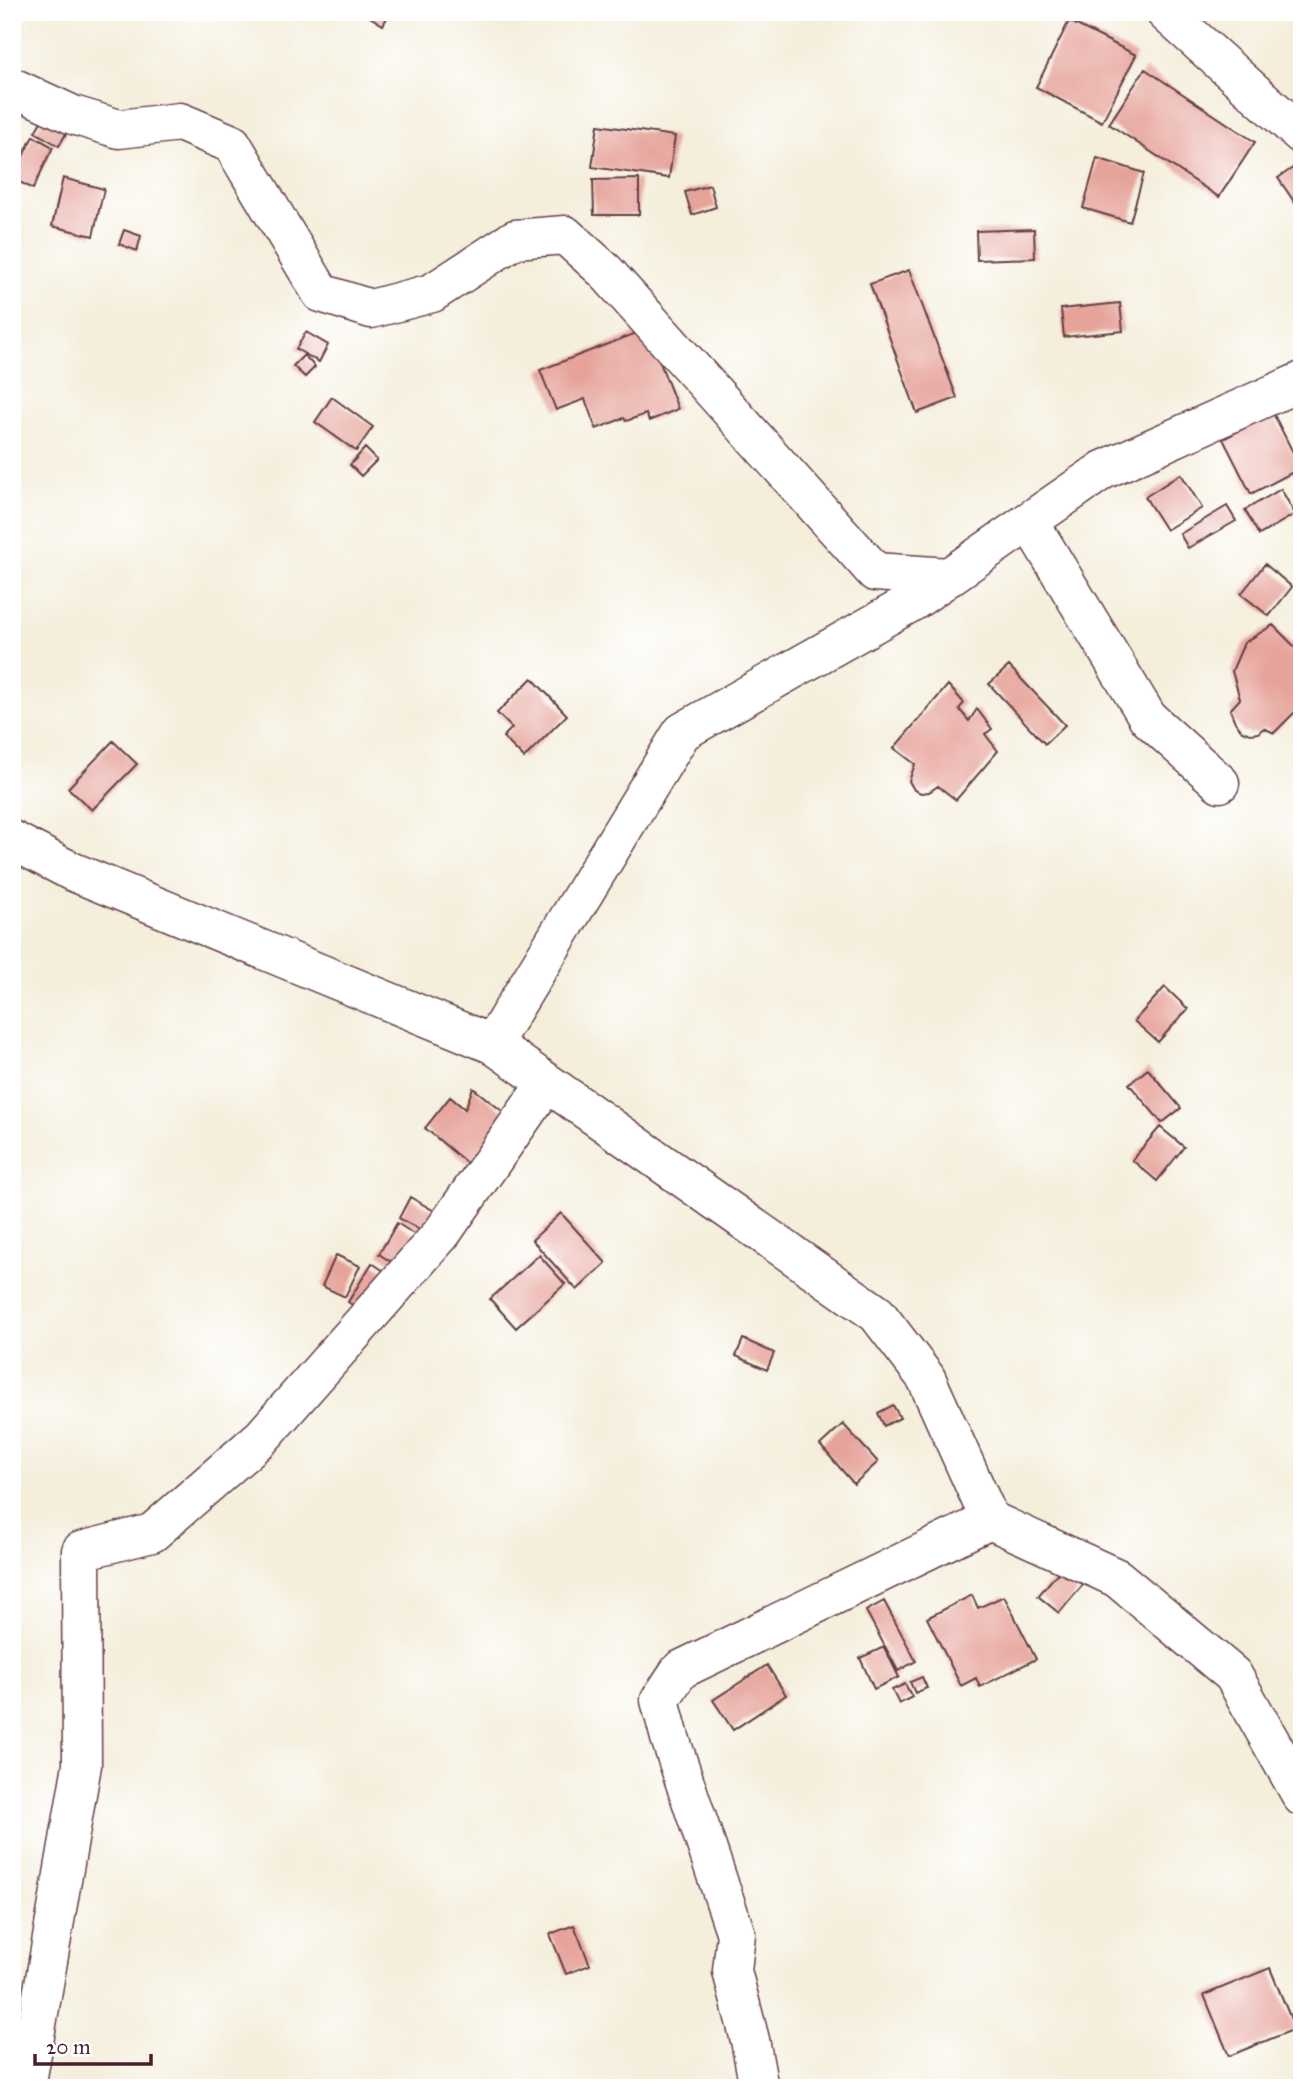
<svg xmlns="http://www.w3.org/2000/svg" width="1314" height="2100" viewBox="0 0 1314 2100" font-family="'IM FELL Great Primer',serif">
<rect width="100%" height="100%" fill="#fff"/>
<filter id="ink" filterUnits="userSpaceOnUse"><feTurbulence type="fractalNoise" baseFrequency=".0143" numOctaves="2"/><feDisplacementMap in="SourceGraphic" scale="14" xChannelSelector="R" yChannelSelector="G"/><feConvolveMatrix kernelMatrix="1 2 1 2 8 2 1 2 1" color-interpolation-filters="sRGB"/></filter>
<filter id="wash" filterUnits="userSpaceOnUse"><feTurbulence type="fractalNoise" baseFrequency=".00686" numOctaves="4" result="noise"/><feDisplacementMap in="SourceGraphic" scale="28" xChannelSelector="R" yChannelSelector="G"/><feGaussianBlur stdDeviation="1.57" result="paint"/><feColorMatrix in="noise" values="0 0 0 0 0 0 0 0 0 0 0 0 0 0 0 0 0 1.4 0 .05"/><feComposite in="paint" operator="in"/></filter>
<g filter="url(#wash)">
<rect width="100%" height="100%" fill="#f4eedb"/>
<g id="blocks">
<path fill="#e6a39a" d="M362,12H390L383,25Z
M1069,21L1136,55L1102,122L1036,87Z
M1145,69L1255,142L1219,197L1109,124Z
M43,118L67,132L59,146L35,132Z
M598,125L675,136L669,178L592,167Z
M33,136L53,147L33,189L12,178Z
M1097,158L1144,173L1130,222L1083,208Z
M1300,163L1302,165V213L1278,178Z
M63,178L104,189L93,236L52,226Z
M639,179V215H594L593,180Z
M710,185L716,207L692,215L685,192Z
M1034,229L1035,258L977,260L976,231Z
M124,230L141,236L137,251L119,244Z
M909,270L957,398L917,413L870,284Z
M1120,303L1123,331L1064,337L1061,309Z
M647,329L678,409L649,421L646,414L626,421L624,418L596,429L585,399L556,410L540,370Z
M306,332L328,345L319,362L296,349Z
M304,355L315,367L305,377L293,366Z
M332,397L373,427L356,451L315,422Z
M1273,413L1301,468L1251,494L1223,439Z
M365,448L377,460L361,476L350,465Z
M1181,474L1202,508L1166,530L1145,497Z
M1281,489L1295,514L1259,535L1245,510Z
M1227,506L1236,521L1188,548L1180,534Z
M1265,564L1292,587L1269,616L1241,594Z
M1273,625L1302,654V705L1274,733L1264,728L1258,733L1250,734L1242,731L1235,722L1230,710L1240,699L1232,671L1244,643Z
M1009,666L1065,725L1045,744L989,684Z
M532,678L567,715L524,758L503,737L512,728L497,713Z
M948,685L964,703L959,709L969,721L977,709L992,729L985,734L998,751L956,800L938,786L929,792L921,793L914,790L909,781L915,764L894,748Z
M113,741L137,764L92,810L68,788Z
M1165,987L1188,1009L1158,1042L1134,1021Z
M1148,1069L1181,1108L1162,1123L1129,1084Z
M473,1088L507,1115L468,1164L425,1128L450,1097L465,1109Z
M1160,1127L1184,1147L1157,1181L1132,1160Z
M410,1197L436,1212L426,1233L399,1218Z
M561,1213L606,1263L577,1290L532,1240Z
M397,1223L420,1238L402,1269L379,1254Z
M336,1255L360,1266L345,1297L322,1286Z
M539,1255L565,1284L516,1328L490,1299Z
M372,1263L387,1273L363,1312L348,1302Z
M743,1339L774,1353L767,1370L736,1356Z
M893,1405L900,1418L884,1426L878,1413Z
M843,1424L878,1462L854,1484L820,1445Z
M1066,1563L1087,1580L1059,1613L1038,1596Z
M972,1595L978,1608L1004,1596L1036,1659L980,1687L976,1678L961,1686L927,1618Z
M884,1601L916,1661L898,1671L866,1611Z
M884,1647L899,1677L874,1689L860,1658Z
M767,1665L786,1695L733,1730L713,1700Z
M922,1677L927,1688L915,1693L910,1682Z
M905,1684L912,1697L899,1704L892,1690Z
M574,1925L590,1965L566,1974L550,1934Z
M1270,1968L1295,2029L1229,2056L1204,1995Z"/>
</g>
</g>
<g filter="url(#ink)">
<use href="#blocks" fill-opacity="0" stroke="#643e45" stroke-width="2"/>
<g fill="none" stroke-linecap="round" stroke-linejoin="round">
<g stroke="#643e45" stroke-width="41">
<path id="minor" d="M1165,12L1302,135
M12,87L73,115L119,129L180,122L232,144L321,293L371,309L432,293L515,239L565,235L605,271L875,572L949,577
M1029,521L1148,718L1220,783
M12,840L71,871L492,1044L877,1314L926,1378L990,1520L1117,1578L1233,1675L1302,1797
M492,1044L682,732L914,601L1103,470L1302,381
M26,2088L82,1765L81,1551L152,1533L262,1437L442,1233L546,1084
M759,2088L750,2040L732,1971L736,1934L670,1738L660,1700L680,1670L990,1520"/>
</g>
<use href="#minor" stroke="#fff" stroke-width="38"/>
</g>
</g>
<rect width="1314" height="2100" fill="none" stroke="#fff" stroke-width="42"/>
<path d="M35 2054v10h116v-10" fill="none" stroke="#4a1f2b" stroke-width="3.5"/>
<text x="46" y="2054" font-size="21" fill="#4a1f2b" stroke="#ffffff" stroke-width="5" paint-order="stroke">20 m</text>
</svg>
